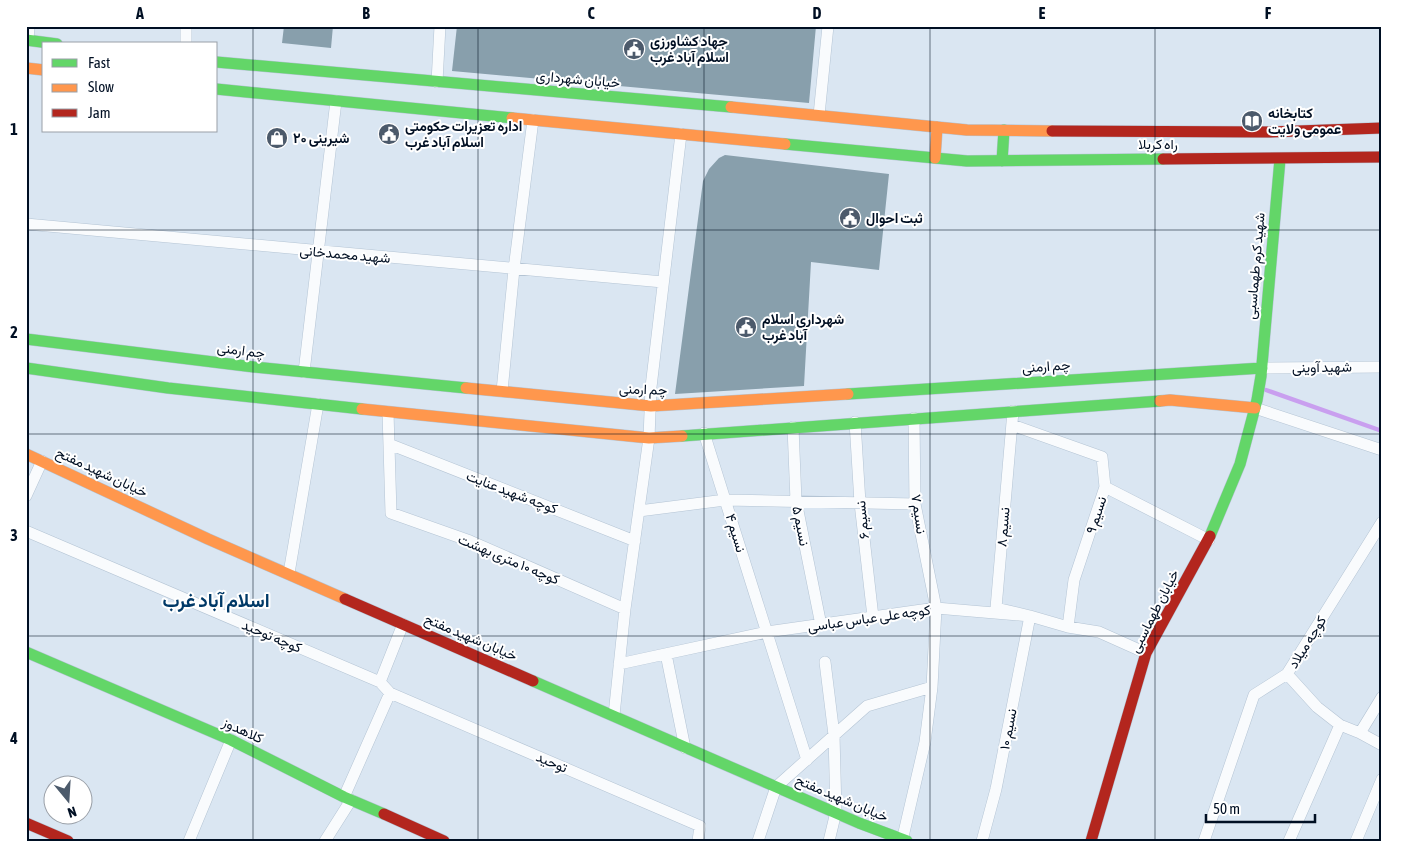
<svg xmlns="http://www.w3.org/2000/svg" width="1408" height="867" viewBox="0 0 1408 867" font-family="'Asap Condensed',Vazirmatn,sans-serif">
<rect width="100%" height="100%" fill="#dae6f2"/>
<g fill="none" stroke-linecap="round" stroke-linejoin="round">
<path stroke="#c99fef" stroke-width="4.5" d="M1266,390L1382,431"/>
</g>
<path fill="#889fac" d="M284,26H333L331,48L282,43Z
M457,26H816L809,103L452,71Z
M725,155L889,174L879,270L811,262L804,386L675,394L703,181L709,169L719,158Z"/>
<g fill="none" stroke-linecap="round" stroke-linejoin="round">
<g stroke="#b4c4d4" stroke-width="12">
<path id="street" d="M28,40L29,26
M186,44V26
M437,82L440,26
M819,115L828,26
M26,224L663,282
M1262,368L1382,367
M304,372L336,101
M502,391L514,269L533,120
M1255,408L1382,450
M388,412L391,513L470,541L625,609
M855,422L860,503L873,617
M1012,425L1102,457L1105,487
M793,427L796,501L821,625
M704,433L807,760
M389,444L635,541
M26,496L42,461
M639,511L725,500L915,504
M26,531L380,682
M289,573L318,404
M1068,627L1074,580L1105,487L1209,540
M666,654L685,748
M825,662L834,735L836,812L829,841
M619,664L767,632L936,608L1030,616L1068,627L1099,632L1146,653
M1287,674L1317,707L1340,725L1360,733
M390,693L700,826L698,841
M1382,697L1360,733L1382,745
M614,715L625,609L649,438L651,387L681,134
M344,797L390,693L380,682L403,624
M189,841L231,740
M325,841L351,800
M758,841L776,787L867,706L932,687
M902,841L925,742L932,687L936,608L915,504L914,418
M982,841L996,789L1030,616L996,608L1013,411
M1204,841L1254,695L1287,674L1382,522
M1289,841L1340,725
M1356,841L1382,779"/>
</g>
<g stroke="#b4c4d4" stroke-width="12">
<path id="fast" d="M26,40L57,44
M216,62L731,107
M216,89L512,118
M785,144L967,161L1163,159
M1002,161L1004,130
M26,339L254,367L466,388
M26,368L168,388L362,409
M848,394L1262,368
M682,436L1160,401
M1210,536L1240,464L1257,400L1261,376L1280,159
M26,652L231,740L344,797L384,814
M533,681L859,823L907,841"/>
</g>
<g stroke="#b4c4d4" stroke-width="12">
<path id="slow" d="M26,68L44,70
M731,107L967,130L1052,131
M512,118L785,144
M935,158L937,127
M466,388L651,406L848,394
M1160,401L1170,400L1255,408
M362,409L649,438L682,436
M26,454L208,539L345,599"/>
</g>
<g stroke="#b4c4d4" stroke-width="12">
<path id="jam" d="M1052,131L1270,132L1382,128
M1163,159L1382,157
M345,599L533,681
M384,814L444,841
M26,823L68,841
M1091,841L1146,653L1210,536"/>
</g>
<use href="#street" stroke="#f9fbfd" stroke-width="11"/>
<use href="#fast" stroke="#63d668" stroke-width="11"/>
<use href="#slow" stroke="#ff974d" stroke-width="11"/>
<use href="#jam" stroke="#b3261e" stroke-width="11"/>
</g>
<path fill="none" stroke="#000f23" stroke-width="1" stroke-opacity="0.55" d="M253,26V841M478,26V841M704,26V841M930,26V841M1155,26V841M26,230H1382M26,434H1382M26,636H1382"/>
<defs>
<g id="civic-disc" transform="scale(1.125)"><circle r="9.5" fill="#4c5a6b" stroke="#fff"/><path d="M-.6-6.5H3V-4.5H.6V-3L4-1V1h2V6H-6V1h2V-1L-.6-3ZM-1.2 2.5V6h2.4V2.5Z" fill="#fff"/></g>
<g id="library-disc" transform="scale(1.125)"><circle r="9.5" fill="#4c5a6b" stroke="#fff"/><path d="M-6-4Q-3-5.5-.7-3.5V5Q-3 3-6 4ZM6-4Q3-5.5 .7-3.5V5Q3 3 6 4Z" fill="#fff"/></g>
<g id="shop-disc" transform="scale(1.125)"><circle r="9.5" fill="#4c5a6b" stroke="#fff"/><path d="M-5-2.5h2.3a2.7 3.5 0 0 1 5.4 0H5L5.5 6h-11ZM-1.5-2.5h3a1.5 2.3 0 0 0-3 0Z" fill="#fff"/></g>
</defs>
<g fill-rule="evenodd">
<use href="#civic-disc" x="634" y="49"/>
<use href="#library-disc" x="1252" y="121"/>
<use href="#civic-disc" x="389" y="134"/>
<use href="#shop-disc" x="277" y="138"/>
<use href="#civic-disc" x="850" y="218"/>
<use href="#civic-disc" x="746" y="327"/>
</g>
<g text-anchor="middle" stroke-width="4" stroke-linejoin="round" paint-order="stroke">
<g font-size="14" font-weight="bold" fill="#000f23" stroke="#fff" text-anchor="start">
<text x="650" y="46">جهاد کشاورزی<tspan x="650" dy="16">اسلام آباد غرب</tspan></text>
<text x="1268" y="118">کتابخانه<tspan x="1268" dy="16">عمومی ولایت</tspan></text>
<text x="405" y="131">اداره تعزیرات حکومتی<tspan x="405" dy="16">اسلام آباد غرب</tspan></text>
<text x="293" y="143">شیرینی ۲۰</text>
<text x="866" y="223">ثبت احوال</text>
<text x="762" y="324">شهرداری اسلام<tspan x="762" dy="16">آباد غرب</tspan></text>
</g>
<g font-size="14" fill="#000f23" stroke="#fff">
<text transform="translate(578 79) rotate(5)" y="5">خیابان شهرداری</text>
<text x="1158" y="149">راه کربلا</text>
<text transform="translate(345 254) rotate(5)" y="5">شهید محمدخانی</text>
<text transform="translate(1255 266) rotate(-85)" y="5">شهید کرم طهماسبی</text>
<text transform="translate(241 350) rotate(7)" y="5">چم ارمنی</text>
<text transform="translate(1046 366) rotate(-4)" y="5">چم ارمنی</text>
<text transform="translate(1322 367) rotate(-1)" y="5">شهید آوینی</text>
<text transform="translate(643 389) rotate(2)" y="5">چم ارمنی</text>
<text transform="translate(102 472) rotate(25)" y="5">خیابان شهید مفتح</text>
<text transform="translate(512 492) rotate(21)" y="5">کوچه شهید عنایت</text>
<text transform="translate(919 514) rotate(82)" y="5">نسیم ۷</text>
<text transform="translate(1096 515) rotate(-72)" y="5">نسیم ۹</text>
<text transform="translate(862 520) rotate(-96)" y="5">نسیم ۶</text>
<text transform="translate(801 526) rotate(79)" y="5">نسیم ۵</text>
<text transform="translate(1003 527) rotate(-85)" y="5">نسیم ۸</text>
<text transform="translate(736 533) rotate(73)" y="5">نسیم ۴</text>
<text transform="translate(509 559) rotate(23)" y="5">کوچه ۱۰ متری بهشت</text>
<text transform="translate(1154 611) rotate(-63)" y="5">خیابان طهماسبی</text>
<text transform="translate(869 618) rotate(-8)" y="5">کوچه علی عباس عباسی</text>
<text transform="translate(272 636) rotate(23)" y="5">کوچه توحید</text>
<text transform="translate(471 637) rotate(23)" y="5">خیابان شهید مفتح</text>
<text transform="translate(1307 642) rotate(-58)" y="5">کوچه میلاد</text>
<text transform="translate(1008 729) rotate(-79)" y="5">نسیم ۱۰</text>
<text transform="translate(243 730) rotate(25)" y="5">کلاهدوز</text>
<text transform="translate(552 762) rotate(23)" y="5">توحید</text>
<text transform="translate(842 798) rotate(23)" y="5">خیابان شهید مفتح</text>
</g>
<g font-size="19" font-weight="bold" fill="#003967" stroke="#fff">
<text x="216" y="607">اسلام آباد غرب</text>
</g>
</g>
<rect width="1408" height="867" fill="none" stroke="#ffffff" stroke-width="55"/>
<rect x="42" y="42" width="175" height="90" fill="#ffffff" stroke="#999fa7"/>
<rect x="52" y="59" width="25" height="8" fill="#63d668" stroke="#999fa7"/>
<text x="88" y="68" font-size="15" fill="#000f23">Fast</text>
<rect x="52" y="84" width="25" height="8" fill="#ff974d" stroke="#999fa7"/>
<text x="88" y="92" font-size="15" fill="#000f23">Slow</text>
<rect x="52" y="109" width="25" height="8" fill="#b3261e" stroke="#999fa7"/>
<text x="88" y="118" font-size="15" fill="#000f23">Jam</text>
<g transform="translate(68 800) rotate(162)"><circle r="24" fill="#ffffff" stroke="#999fa7"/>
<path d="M0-4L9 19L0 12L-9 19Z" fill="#4c5a6b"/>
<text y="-8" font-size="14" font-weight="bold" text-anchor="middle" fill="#000f23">N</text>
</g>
<path d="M1206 814v8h109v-8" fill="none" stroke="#000f23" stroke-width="2.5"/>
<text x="1213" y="814" font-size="15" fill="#000f23" stroke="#ffffff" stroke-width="4" paint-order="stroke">50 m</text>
<rect x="28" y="28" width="1352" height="812" fill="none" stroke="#000f23" stroke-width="2"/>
<g font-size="16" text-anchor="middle" font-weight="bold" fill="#000f23">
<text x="140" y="19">A</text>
<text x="366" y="19">B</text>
<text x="591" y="19">C</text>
<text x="817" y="19">D</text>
<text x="1042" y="19">E</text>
<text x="1268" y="19">F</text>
<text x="14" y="135">1</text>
<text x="14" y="338">2</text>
<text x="14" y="541">3</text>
<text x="14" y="744">4</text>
</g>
</svg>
